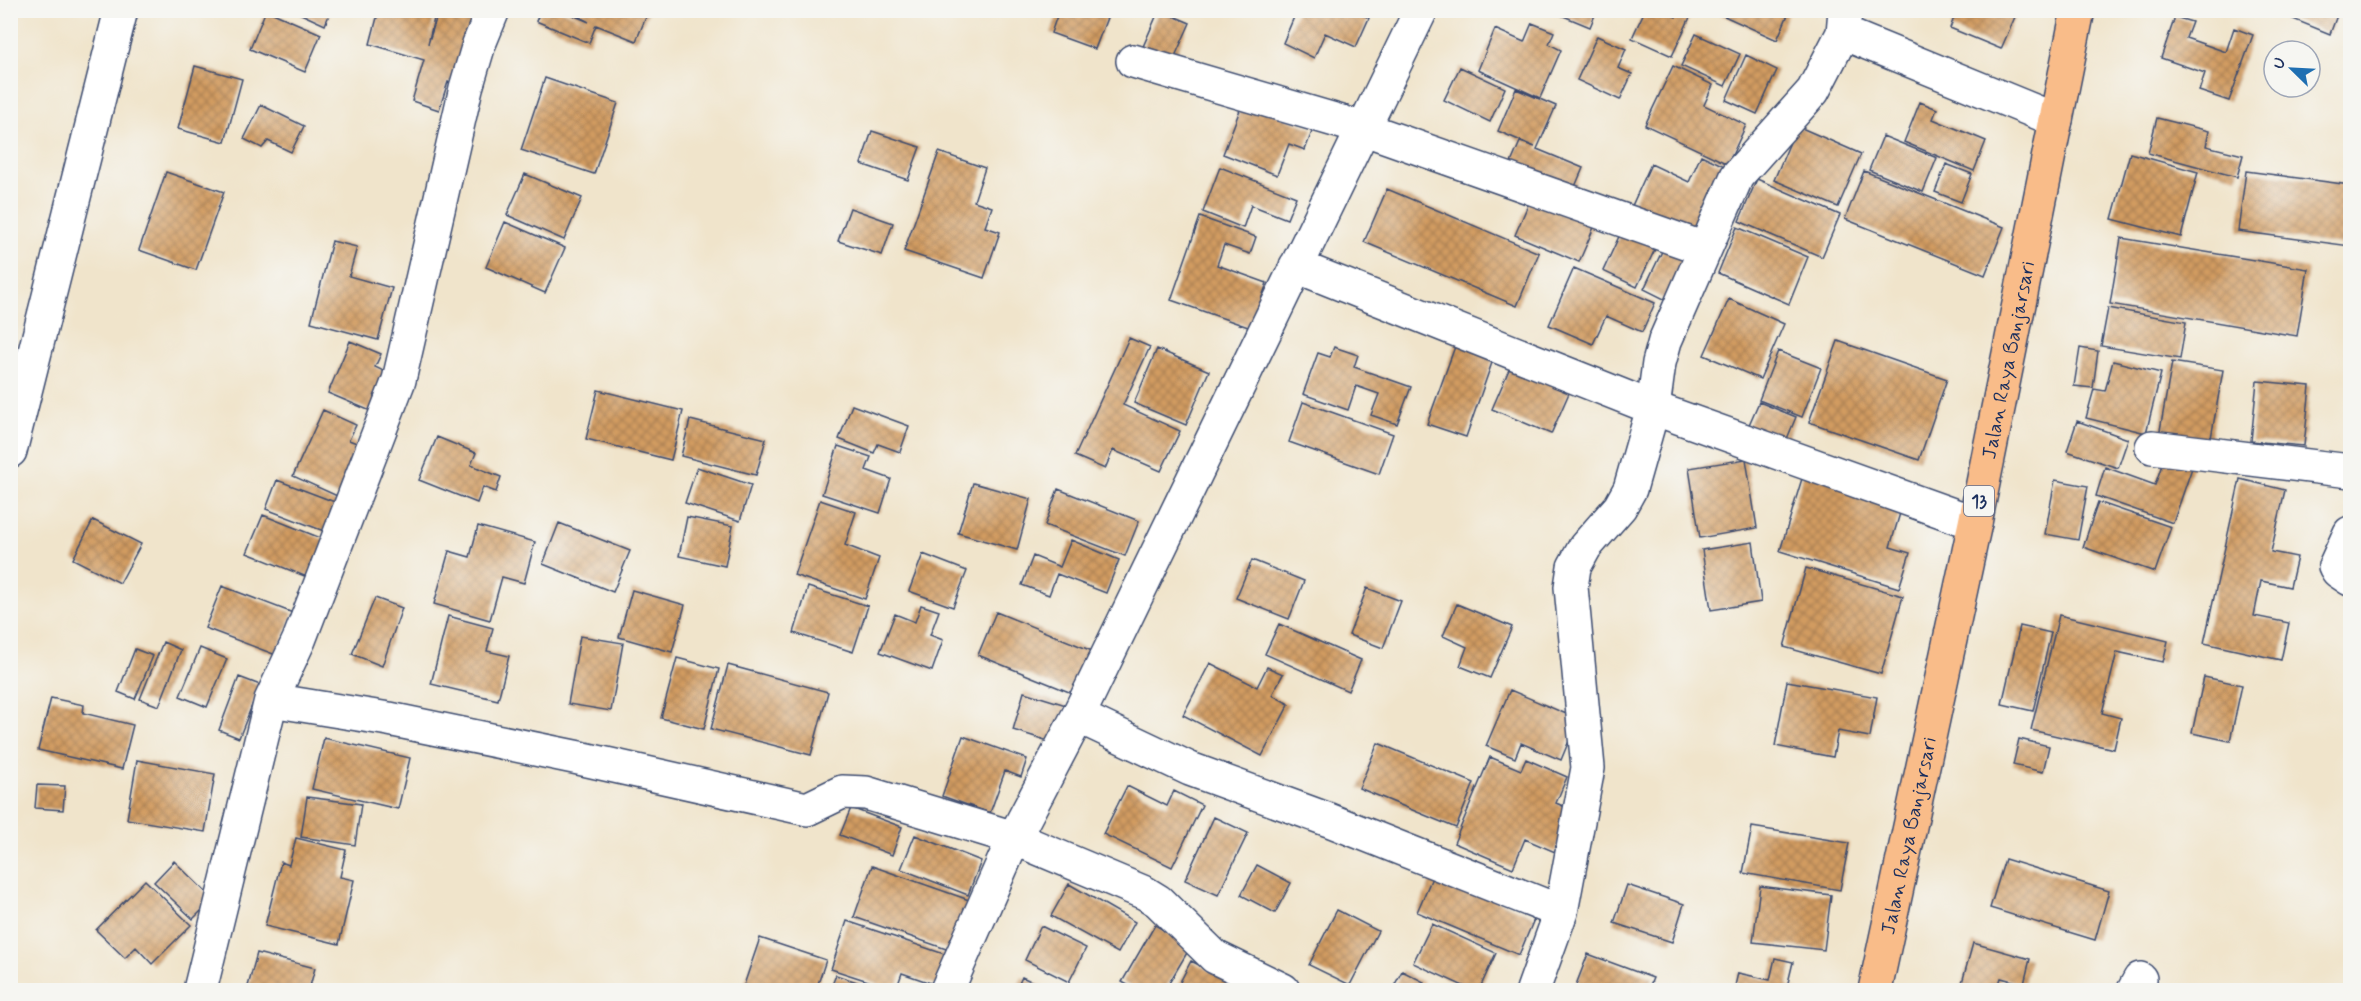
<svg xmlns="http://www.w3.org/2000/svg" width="2361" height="1001" viewBox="0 0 2361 1001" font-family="Mynerve,sans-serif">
<defs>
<pattern id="building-cross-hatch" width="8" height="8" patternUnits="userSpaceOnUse" patternTransform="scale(1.5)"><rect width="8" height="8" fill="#d19b61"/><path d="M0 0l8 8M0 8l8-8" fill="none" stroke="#a97f53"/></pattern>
</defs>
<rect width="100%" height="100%" fill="#f6f6f2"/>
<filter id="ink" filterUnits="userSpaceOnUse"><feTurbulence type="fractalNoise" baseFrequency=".0167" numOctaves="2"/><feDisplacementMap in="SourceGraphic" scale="12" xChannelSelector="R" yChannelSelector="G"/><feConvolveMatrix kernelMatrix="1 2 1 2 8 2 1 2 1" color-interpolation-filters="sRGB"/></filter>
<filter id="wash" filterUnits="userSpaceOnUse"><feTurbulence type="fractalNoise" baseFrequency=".008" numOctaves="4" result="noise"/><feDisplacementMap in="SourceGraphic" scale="24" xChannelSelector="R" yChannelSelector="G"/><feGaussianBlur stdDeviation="1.35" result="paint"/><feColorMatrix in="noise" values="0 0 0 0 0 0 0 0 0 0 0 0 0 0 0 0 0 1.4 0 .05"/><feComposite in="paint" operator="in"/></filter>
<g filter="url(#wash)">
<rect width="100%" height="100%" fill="#f0e4cb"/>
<g id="blocks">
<path fill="url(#building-cross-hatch)" d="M266,10L321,34L305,72L250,49Z
M300,10H331L325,25L299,13Z
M379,10H436L428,44L439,10H485L481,91L448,82L439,110L412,101L424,60L370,44Z
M541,10H561L589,22L566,10H649L636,41L596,25L589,43L536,21Z
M1059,10H1110L1095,49L1051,33Z
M1159,10L1190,23L1172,63L1142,49Z
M1297,10H1354L1369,18L1356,47L1325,33L1314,58L1283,43Z
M1549,10H1597L1590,27Z
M1645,10H1662L1676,17L1679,10H1682L1691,15L1672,56L1632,38Z
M1711,10H1790L1777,40Z
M1957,10H2018L2001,49L1950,28Z
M2271,10H2339L2330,34Z
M2175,17L2192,22L2186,38L2226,52L2234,28L2253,35L2229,101L2199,91L2205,73L2161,58Z
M1532,23L1554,32L1549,44L1561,50L1540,98L1478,70L1495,29L1524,42Z
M1696,34L1740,54L1725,86L1681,66Z
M1597,36L1626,49L1618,68L1632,74L1620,100L1577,80Z
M1746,55L1777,70L1757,114L1726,100Z
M195,66L242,79L225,142L178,129Z
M1673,66L1713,85L1704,105L1746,125L1728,164L1645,125Z
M1460,67L1505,88L1490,122L1444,100Z
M545,78L618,103L594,174L521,150Z
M1516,89L1556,106L1537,149L1583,168L1571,196L1508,170L1520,142L1535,147L1498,131Z
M1243,102L1313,129L1305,150L1289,144L1277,175L1223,154Z
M1920,102L1937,109L1933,119L1986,141L1974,171L1904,142Z
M261,105L304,126L291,152L268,141L262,148L244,139Z
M2157,118L2209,131L2206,146L2243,155L2237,177L2148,153Z
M1797,126L1861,154L1838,207L1774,180Z
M872,131L920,147L908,180L861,164Z
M1883,136L1937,158L1923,192L1869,170Z
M939,152L985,168L974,201L992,207L985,227L1000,232L984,278L904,251Z
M2130,153L2198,172L2181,237L2112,219Z
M1701,155L1733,170L1700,240L1631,208L1651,164L1689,182Z
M1946,164L1972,174L1961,202L1935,192Z
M1220,167L1296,197L1287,219L1251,205L1243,228L1203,212Z
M1864,171L2004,227L1985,275L1845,219Z
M2246,171L2350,185V246L2238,231Z
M166,172L224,192L196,270L139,250Z
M525,174L582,198L564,240L507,215Z
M1757,179L1840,215L1822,257L1739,221Z
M1387,189L1539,253L1517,306L1364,242Z
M1534,191L1598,218L1579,262L1515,235Z
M850,208L893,223L882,255L838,241Z
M1200,217L1256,237L1250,254L1224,245L1217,265L1267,283L1251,328L1171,300Z
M505,222L565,248L545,293L486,267Z
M1737,227L1808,257L1789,304L1718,273Z
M1622,230L1656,247L1637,287L1603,271Z
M2121,238L2308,269L2297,336L2110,304Z
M332,241L357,247L349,276L392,288L378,340L311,322Z
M1666,243L1698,258L1676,305L1644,289Z
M1574,268L1655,303L1642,332L1606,316L1593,344L1549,325Z
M1729,299L1784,324L1760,379L1704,355Z
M2108,308L2186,322L2180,359L2101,346Z
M1129,338L1150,347L1123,405L1180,431L1161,471L1113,450L1105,469L1075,456Z
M350,341L381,354L375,367L396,377L380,415L328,393Z
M1457,341L1495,354L1466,437L1427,424Z
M1838,341L1947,379L1919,460L1809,422Z
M1334,347L1358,355L1354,367L1411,387L1397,424L1371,415L1379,394L1356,386L1348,410L1303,394L1318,353L1330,357Z
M2080,348L2098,351L2093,388L2074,386Z
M1157,349L1209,371L1186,425L1134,403Z
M1778,351L1821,368L1802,417L1759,400Z
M1514,358L1573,384L1551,434L1492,409Z
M2113,361L2161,373L2146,433L2086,418L2094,389L2105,391Z
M2172,362L2223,370L2210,444L2159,436Z
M2257,381L2310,386L2304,446L2251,441Z
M598,390L683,411L671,460L586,439Z
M1303,402L1393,434L1379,474L1289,442Z
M1759,402L1796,417L1782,451L1744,436Z
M852,405L909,426L900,452L878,444L874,453L839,439Z
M323,410L356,425L349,440L369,448L346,500L293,476Z
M690,420L766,439L756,475L681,456Z
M2077,421L2128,439L2118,468L2067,451Z
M437,437L476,453L471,465L501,477L496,492L483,487L477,503L419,480Z
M838,446L871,457L866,470L891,479L880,513L822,494Z
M2165,456L2193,465L2173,523L2096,496L2105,467L2155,485Z
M1746,459L1757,528L1700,538L1689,468Z
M697,467L751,485L740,521L685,503Z
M1804,472L1903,503L1890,547L1910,553L1899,588L1780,551Z
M2240,479L2285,490L2271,552L2297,557L2290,587L2261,581L2254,616L2289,623L2281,660L2204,643Z
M277,480L340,504L329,533L266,509Z
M2055,480L2088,486L2078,540L2045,534Z
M973,483L1031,499L1017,550L958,533Z
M1058,489L1139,521L1125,556L1045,525Z
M820,500L856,512L845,545L879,558L865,599L794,575Z
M2098,502L2171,527L2155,572L2083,547Z
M263,515L328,541L312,579L247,553Z
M687,517L733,526L725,566L679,556Z
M93,520L141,544L120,583L73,559Z
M559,523L630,551L613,592L543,564Z
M478,526L535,542L524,583L502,577L490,620L434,604L449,551L470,557Z
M1071,540L1119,560L1106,593L1057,574L1049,595L1022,585L1033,556L1060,567Z
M1753,542L1761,602L1711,610L1702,550Z
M923,554L967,571L953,607L909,591Z
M1252,560L1304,581L1289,619L1236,598Z
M1806,568L1903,596L1881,674L1784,647Z
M222,586L293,613L276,655L205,628Z
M808,587L868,606L853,652L794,633Z
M1367,588L1401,601L1383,648L1349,635Z
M632,590L685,605L672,652L619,637Z
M375,598L402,608L382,666L352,654Z
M1457,604L1512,627L1490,678L1460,666L1467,647L1443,636Z
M921,605L939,611L930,635L943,640L932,671L880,652L895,614L915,622Z
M996,612L1102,655L1084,698L978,655Z
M2059,615L2168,641L2163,662L2117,652L2102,713L2121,718L2114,749L2031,730Z
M448,616L493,628L487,651L509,656L498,700L431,684Z
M1279,624L1361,660L1348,691L1265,654Z
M2020,626L2051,633L2033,711L2002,704Z
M580,636L623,643L611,711L568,704Z
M163,642L181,650L159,706L140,699Z
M200,648L227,659L207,707L180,696Z
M135,649L153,656L135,699L118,692Z
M677,658L719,669L704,729L661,718Z
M1210,663L1257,687L1267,667L1283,674L1272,695L1289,704L1262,756L1183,715Z
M728,665L828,692L811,755L711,729Z
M239,677L260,685L239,738L219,730Z
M2204,677L2242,685L2230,741L2192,733Z
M1787,681L1877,697L1870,737L1838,731L1833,757L1775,746Z
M1510,690L1578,719L1561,760L1521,743L1515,758L1486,746Z
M1024,692L1066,705L1055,743L1013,730Z
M51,698L84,705L83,713L133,725L122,769L38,750Z
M963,736L1027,759L1021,777L1005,771L990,813L942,796Z
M324,738L410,758L398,809L312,789Z
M2019,739L2049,746L2043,772L2013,765Z
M1378,743L1474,783L1456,828L1359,788Z
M1490,757L1521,770L1526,759L1567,777L1556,803L1572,810L1555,852L1525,839L1513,868L1454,843Z
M137,760L215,774L205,832L127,819Z
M37,785L65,786L63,810L35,808Z
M1127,786L1167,806L1174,791L1202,805L1172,867L1103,834Z
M307,797L361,804L355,845L301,837Z
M851,808L902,827L892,855L840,835Z
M1214,817L1248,833L1218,895L1185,880Z
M1752,827L1849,843L1840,890L1743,873Z
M915,835L981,861L968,895L901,869Z
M296,838L346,850L340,877L354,880L339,944L265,926L281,862L289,865Z
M2005,859L2109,891L2095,940L1990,908Z
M174,861L213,899L193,919L154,882Z
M1257,865L1291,883L1275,913L1241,895Z
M872,866L969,900L952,951L854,917Z
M1434,873L1535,917L1519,955L1417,912Z
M145,880L191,925L152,964L136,947L125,958L96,930Z
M1069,884L1135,922L1118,953L1051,916Z
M1627,885L1684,904L1672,942L1614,923Z
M1760,886L1831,895L1824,950L1753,942Z
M1337,910L1378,931L1350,985L1309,965Z
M847,921L950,956L939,986L902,973L896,990L831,969Z
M1432,924L1496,953L1479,990H1472L1413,963Z
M1155,925L1191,946L1165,990H1137L1122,982Z
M1041,926L1086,948L1069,982L1025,960Z
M760,938L826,960L816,990H760L744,985Z
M1973,943L2030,959L2024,984L2001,978L1997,990H1960Z
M257,953L315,968L309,990H247Z
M1588,954L1653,978L1648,990H1574Z
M1775,958L1793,962L1787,987L1800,990H1734L1738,973L1770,980Z
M1191,961L1249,990H1176Z
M1402,971L1424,982L1420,990H1392Z
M836,975L881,990H830Z
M1022,977L1050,990H1016Z"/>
</g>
</g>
<g filter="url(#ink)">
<use href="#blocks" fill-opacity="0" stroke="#3b4a6e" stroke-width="1.5"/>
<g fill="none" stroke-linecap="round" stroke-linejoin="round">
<g stroke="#3b4a6e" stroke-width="36">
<path id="minor" d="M1843,33L2056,120
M1133,61L1362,128L1705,249
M1296,266L1653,408L1975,523
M2152,447L2350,471
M10,451L121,10
M2350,533L2335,566L2338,571L2350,579
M271,700L389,719L579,758L807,809L842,792L866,793L1014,838L1145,893L1158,901L1215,957L1283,990
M1078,716L1190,769L1329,820L1561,912
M200,990L271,700L299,640L399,380L466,88L479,44L493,10
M947,990L1014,838L1078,716L1421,10
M1533,990L1561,912L1588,768L1571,587L1574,567L1585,547L1620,507L1630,489L1653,408L1659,363L1665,341L1737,176L1813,91L1843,33L1845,10
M2134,990L2140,979"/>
</g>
<g stroke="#3b4a6e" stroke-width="36">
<g id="trunk">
<path id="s1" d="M1875,990L1975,523L2078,10"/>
</g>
</g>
<use href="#minor" stroke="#fff" stroke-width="33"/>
<use href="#trunk" stroke="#f9bc89" stroke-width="33"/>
</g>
</g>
<g text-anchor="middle" stroke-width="4.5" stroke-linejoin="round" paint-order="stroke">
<rect fill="#f6f6f2" stroke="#5d6b8a" stroke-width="1.5" x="1964" y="486" width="30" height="30" rx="4.5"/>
<g font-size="18" font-weight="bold" fill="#1b2f5e">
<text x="1979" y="507">13</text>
</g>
<g font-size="20" fill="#1b2f5e" stroke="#f6f6f2">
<text dy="7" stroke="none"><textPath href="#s1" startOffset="644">Jalan Raya Banjarsari</textPath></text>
<text dy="7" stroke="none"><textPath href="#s1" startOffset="158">Jalan Raya Banjarsari</textPath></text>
</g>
</g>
<rect width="2361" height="1001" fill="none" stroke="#f6f6f2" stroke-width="36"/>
<g transform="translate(2292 69) rotate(294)"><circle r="28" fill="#f6f6f2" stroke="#9ea6b7" stroke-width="1.5"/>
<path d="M0-4.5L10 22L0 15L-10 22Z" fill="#1f6fb2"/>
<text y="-9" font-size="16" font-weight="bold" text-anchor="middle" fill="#1b2f5e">U</text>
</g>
</svg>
